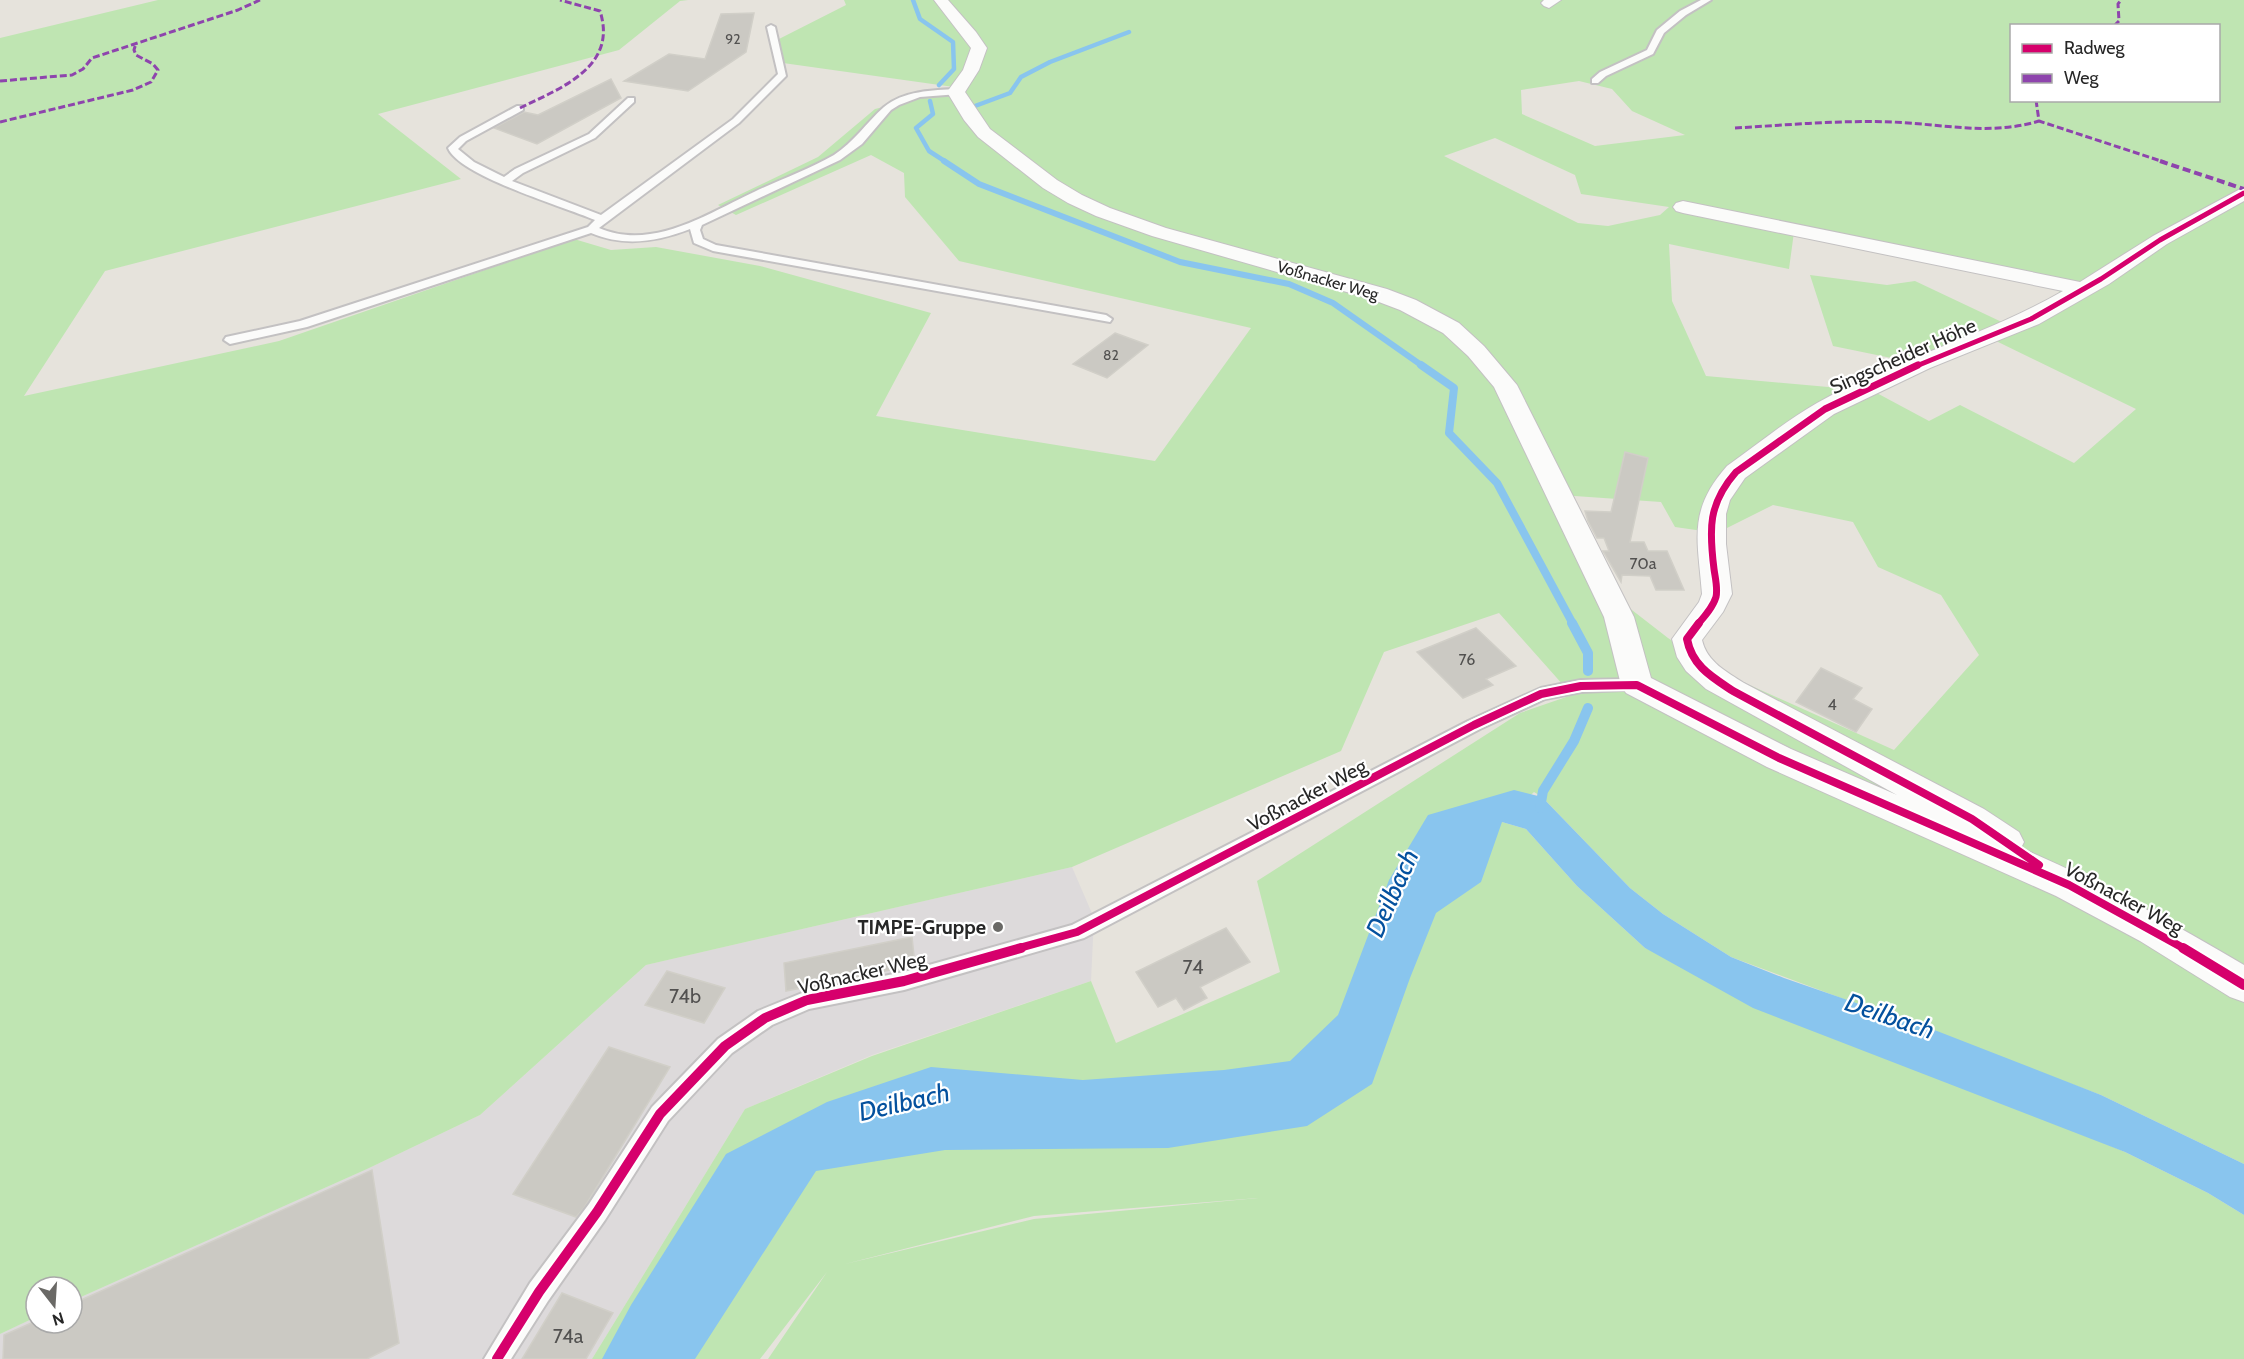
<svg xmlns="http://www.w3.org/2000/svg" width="2244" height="1359" viewBox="0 0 2244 1359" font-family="Cabin,sans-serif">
<rect width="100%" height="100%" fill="#e6e3dc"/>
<path fill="#dddadb" d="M1072,867L1094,918L1091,981L872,1055L745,1109L592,1359H0V1334L36,1317V1323H72V1301L367,1169L480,1115L646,965Z"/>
<path fill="#bfe5b2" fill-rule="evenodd" d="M158,0H688L680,1L619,50L378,114L461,179L105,271L24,396L279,341L574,239L611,250L656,247L760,266L931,313L876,416L1155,461L1251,328L959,261L905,197L904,173L871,155L736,215L718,205L818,157L875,109L961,88L783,63L777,40L846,5L844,0H2244V969L1795,768L2146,940L2244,997V1164L2101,1095L1731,957L1663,914L1630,888L1542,797L1534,792L1502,822L1526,829L1577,886L1645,948L2125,1152L2208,1193L2244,1215V1359H768L827,1272L760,1359H592L745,1109L872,1056L1091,981L1116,1043L1280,972L1257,881L1520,713L1572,695L1499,613L1384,652L1341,751L1072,867L646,965L480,1115L367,1169L72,1301V1287H36V1317L0,1334V38ZM2012,26H2218V100H2012ZM1579,81L1612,89L1632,111L1685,135L1595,146L1522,114L1521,90ZM1495,138L1575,175L1581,194L1669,207L1660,215L1608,226L1578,223L1444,156ZM1794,232L2060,290L2055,300L2006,324L1915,281L1887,285L1810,275L1833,346L1906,361L1927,369L1994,340L2136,409L2074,463L1960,405L1929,421L1873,391L1706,376L1672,301L1669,244L1789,269ZM1560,495L1661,502L1675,527L1717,533L1773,505L1853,522L1878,567L1941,595L1979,655L1894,750L1714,669L1668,638L1610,593ZM1258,1198L1034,1219L845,1264L1034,1216Z"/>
<path fill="#89c5ee" d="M1514,790L1542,797L1630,888L1663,914L1731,957L1784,978L1937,1031L2101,1095L2244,1164V1215L2208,1193L2125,1152L1753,1008L1645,948L1577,886L1526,829L1502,822L1481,882L1436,913L1410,978L1372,1084L1307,1126L1168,1148L945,1150L816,1171L695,1359H602L631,1305L726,1154L827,1102L931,1067L1083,1080L1224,1070L1290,1061L1338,1015L1389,880L1428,815Z"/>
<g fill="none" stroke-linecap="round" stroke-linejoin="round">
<path stroke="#89c5ee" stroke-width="4.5" d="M913,0L920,19L953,42L954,69L939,85
M930,101L933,114L916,128L929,151L946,162
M975,106L1010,93L1021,77L1050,62L1129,32"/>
<path stroke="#89c5ee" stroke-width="6" d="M944,161L979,184L1180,262L1289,284L1333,303L1424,367"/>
<path stroke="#89c5ee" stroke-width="8" d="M1421,365L1454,388L1449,433L1497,483L1573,624"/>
<path stroke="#89c5ee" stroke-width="10" d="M1572,623L1588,653V671
M1540,808L1543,791L1574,741L1588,708"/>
</g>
<path fill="#cbc9c3" stroke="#d1cfc8" stroke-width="1.5" d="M754,13L746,52L688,91L624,81L669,54L705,59L721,14Z
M611,79L621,98L537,144L494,128L524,112L538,115Z
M1115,333L1148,345L1107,378L1073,364Z
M1625,452L1648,458L1630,542H1644L1648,551H1667L1684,590H1656L1650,576L1622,575L1621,582L1603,551H1609L1604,538H1597L1588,521L1585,511L1611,512Z
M1476,628L1516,666L1486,679L1493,685L1463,698L1417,652Z
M1821,668L1862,688L1853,699L1872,709L1856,732L1796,702Z
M1226,928L1250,962L1200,987L1207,998L1184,1010L1176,998L1158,1007L1136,972Z
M912,937L915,965L786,991L784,963Z
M667,971L725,988L704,1023L645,1005Z
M609,1047L670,1067L584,1208L576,1217L513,1194Z
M372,1170L399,1343L367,1359H3L4,1335L36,1321V1323H72V1304Z
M562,1293L613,1313L586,1359H522Z"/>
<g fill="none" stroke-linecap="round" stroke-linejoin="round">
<g stroke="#c3c1c2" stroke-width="4">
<path id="lane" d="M1701,0H1711L1686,15L1664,33L1653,54L1606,76L1598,83H1592V79L1600,72L1647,50L1657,30L1680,11Z
M771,25L775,27L786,76L739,123L599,228C652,251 707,214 754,192C781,179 808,170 834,155C854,142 866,123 884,107C903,91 933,90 956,89L961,92L959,94L920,97L899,105L891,110L862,144L840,160L702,225L700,230L703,239L716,245L1106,315L1112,319L1110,322L713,251L694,243L690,229C657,242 624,247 591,233L307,327L230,344L224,340L226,337L300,321L588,227L595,220C565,207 459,176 448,148L460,137L517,106H523V110L466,141L458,149L474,162L504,177L515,169L589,134L628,98H634V102L595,138L523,173L512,181L601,215L733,119L778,74L767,27Z
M1637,679L1643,681L1645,685L1643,689L1581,692L1545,699L1480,729L1084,938L904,990L809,1009L772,1025L732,1053L668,1121L605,1220L548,1301L511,1359H484L530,1283L589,1204L652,1107L718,1039L758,1011L807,991L904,972L1072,925L1468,721L1541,688L1581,680Z"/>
</g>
<g stroke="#c3c1c2" stroke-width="2">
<path id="street" d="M934,0H948L976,32L987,48L979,70L965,92L990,129L1057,180L1082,195L1110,208L1166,228L1387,289L1416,300L1459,323L1484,346L1517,385L1634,617L1651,678L1791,749L1897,795L1706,689L1686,671L1677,657L1672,639L1699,602L1702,594C1698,540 1687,511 1727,466C1756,446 1785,421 1817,403C1896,359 1985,336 2063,291L1683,213L1676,211L1673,207L1676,203L1683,201L2080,282L2153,236L2244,187V201L2167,244L2109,284L2039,324L1930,368L1834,414L1745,478L1730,500L1726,514V544L1732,594L1723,612L1702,640C1707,662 1727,672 1744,683L1984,809L2019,832L2024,842L2021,848C2098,881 2171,922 2244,965V1002L2230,997L2140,941L2056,896L1767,767L1626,693L1621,685L1604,617L1494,387L1468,356L1443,333L1400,310L1371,299L1152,236L1096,216L1068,203L1043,188L978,137L964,120L947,92L963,70L971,48Z
M1544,0H1561L1549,8L1544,6L1541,3Z"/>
</g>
<use href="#lane" fill="#fbfbfa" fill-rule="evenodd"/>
<use href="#street" fill="#fbfbfa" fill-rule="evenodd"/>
<path stroke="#8e44ad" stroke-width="3" stroke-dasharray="7 3" stroke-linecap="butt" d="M2114,26L2119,21L2118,4L2121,0
M0,81L72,75L83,69L92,58L238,10L260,0
M2036,100L2039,121L2164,162
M520,108C561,88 618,67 600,11L560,0
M0,122L133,90L151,82L158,70L153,64L136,55L134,50L136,43
M1735,128C1787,125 1840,120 1892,122C1942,124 1990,136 2039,121"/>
<path stroke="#8e44ad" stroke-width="4" stroke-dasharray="8 4" stroke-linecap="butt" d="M2160,161L2244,189"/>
<g stroke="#fff" stroke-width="8">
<path id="cycleway-far3" d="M1914,367L2031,319L2101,279L2160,240L2244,193"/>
</g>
<g stroke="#fff" stroke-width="10">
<path id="cycleway-far2" d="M1698,624C1705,616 1713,607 1716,597C1718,588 1715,577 1714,569C1709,529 1708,504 1736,472L1825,409L1918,365"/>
</g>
<g stroke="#fff" stroke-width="12">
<path id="cycleway-far1" d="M1699,623L1687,639C1692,666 1712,677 1733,691L1972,819L2039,865
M1016,949L1077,932L1474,725L1541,694L1581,686L1637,685L1779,758L2069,885L2185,949"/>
</g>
<g stroke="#fff" stroke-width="14">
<path id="cycleway" d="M2183,948L2244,985
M497,1359L539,1292L597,1212L660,1114L725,1046L765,1018L807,1000L904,981L1021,948"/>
</g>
<use href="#cycleway-far3" stroke="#d6006c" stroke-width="5"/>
<use href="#cycleway-far2" stroke="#d6006c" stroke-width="7"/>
<use href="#cycleway-far1" stroke="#d6006c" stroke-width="8"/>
<use href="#cycleway" stroke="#d6006c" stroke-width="10"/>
</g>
<circle fill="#6a6966" stroke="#fff" stroke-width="2" cx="998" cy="927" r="6"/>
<g text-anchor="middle" stroke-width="4.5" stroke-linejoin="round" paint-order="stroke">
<g font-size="14" fill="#525150">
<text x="733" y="44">92</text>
<text x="1111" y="360">82</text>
</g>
<g font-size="16" fill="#272727" stroke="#fff">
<text transform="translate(1328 280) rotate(16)" y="6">Voßnacker Weg</text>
</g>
<g font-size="16" fill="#525150">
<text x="1643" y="569">70a</text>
<text x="1467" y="665">76</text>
<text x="1832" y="710">4</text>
</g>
<g font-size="20" fill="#272727" stroke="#fff">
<text transform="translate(1903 356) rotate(-24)" y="7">Singscheider Höhe</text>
<text transform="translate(1307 795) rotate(-28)" y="7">Voßnacker Weg</text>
<text transform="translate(2124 898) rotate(28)" y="7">Voßnacker Weg</text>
<text transform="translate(862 973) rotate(-13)" y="7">Voßnacker Weg</text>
</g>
<g font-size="20" font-weight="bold" fill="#272727" stroke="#fff" text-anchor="end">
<text x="986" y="934">TIMPE-Gruppe</text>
</g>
<g font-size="20" fill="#525150">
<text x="1193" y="974">74</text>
<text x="685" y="1003">74b</text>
<text x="568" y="1343">74a</text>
</g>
<g font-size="26" font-style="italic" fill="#04519e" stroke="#fff">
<text transform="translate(1392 893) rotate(-66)" y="9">Deilbach</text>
<text transform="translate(1890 1016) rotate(19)" y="9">Deilbach</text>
<text transform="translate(904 1102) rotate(-13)" y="9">Deilbach</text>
</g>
</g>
<rect x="2010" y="24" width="210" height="78" fill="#ffffff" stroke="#a9a9a9" stroke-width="1.5"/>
<rect x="2022" y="44" width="30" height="9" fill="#d6006c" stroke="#a9a9a9" stroke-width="1.5"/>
<text x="2064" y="54" font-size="18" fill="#272727">Radweg</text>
<rect x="2022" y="74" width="30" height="9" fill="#8e44ad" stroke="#a9a9a9" stroke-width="1.5"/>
<text x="2064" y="84" font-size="18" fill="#272727">Weg</text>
<g transform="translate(54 1305) rotate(163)"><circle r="28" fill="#ffffff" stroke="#a9a9a9" stroke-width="1.5"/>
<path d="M0-4.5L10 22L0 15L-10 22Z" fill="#6a6966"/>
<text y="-9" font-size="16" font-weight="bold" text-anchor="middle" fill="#272727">N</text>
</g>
</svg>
